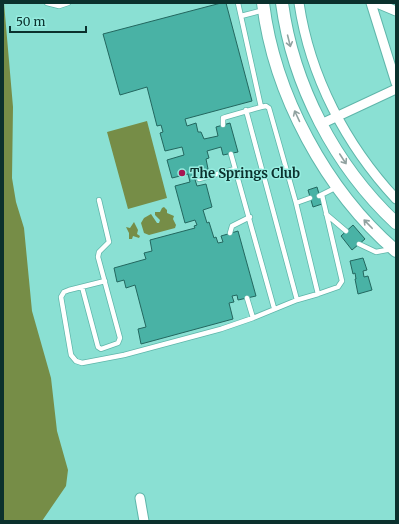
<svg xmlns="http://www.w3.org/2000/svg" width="399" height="524" viewBox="0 0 399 524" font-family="Merriweather,serif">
<rect width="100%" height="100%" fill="#8ae0d3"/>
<path fill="#768d47" d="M4,3L13,107L12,178L16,202L24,228L32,311L51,378L57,431L68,470L66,486L42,521H3Z
M147,121L167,198L128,209L107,132Z
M164,207L167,210V213L174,216L173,219L176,225L175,228L149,235L144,233L141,223L144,218L151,214L157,223H159L160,220L155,215V212H160L162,208Z
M134,222L138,230L137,234L140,236L139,238L133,236L132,239H129V233L126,227L130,228Z"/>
<path fill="#49b2a5" stroke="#23675f" d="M221,3H226L252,101L185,119L187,126L196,123L198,132H201L204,139L218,136L216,127L230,123L238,152L223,155L221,147L207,151L209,158L206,159L208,169L193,173L197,186L206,184L212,207L203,210L207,223L209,222L214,238L216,237L218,243L223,242L221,236L238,231L256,296L238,300L237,295L232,296L234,302L229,303L233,319L141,344L138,329L146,327L135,285L126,288L124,280L117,282L114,268L146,259L144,253L152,251L150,240L195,228L194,226L197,225L195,220L185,223L175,186L190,182L188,174L172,178L167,160L184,155L182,147L165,151L160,133L163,132L161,125L157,126L147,87L120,95L103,34Z
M317,187L322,204L313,207L308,190Z
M353,225L365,239L352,250L341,236Z
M363,258L367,270L363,271L364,277L368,276L372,290L358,294L355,279H356L355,273L353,274L350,261Z"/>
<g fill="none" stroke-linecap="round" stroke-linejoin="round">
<g stroke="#5fb6aa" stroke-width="6">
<path id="service" d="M47,3L59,6L68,3
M238,3L261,107
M241,16L264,10
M246,110L297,300
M231,154L274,308
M199,179L235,169
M319,196L337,187
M296,203L310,198
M326,214L346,231
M230,233L232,226L250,217
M359,244L376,252L392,249
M105,281L69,290L64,292L61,297L71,355L76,361L82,363L124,355L221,329L253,318L297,300L318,294L296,203L269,108L266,106L261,107L226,117L223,118V125
M82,287L98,347L101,349L118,343L120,338L98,257L99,252L109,242L99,200
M318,294L338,287L342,281L322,195
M247,298L253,318"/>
</g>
<g stroke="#5fb6aa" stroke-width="11">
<path id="minor" d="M299,3C310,77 346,145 396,199
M371,3L396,83
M377,3L396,11
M321,124L396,89
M140,498L144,521"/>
</g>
<g stroke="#5fb6aa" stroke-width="14">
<path id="secondary" d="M263,3C274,94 326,191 396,251
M282,3C293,85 335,166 396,223"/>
</g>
<use href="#service" stroke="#fff" stroke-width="4.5"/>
<use href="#minor" stroke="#fff" stroke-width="9"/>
<use href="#secondary" stroke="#fff" stroke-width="12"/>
</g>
<defs><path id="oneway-shaft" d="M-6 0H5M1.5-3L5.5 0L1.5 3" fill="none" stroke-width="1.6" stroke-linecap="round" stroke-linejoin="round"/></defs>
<g stroke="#91a2a0">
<use href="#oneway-shaft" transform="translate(289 41) rotate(76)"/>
<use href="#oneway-shaft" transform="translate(297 116) rotate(-115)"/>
<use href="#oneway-shaft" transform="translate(343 159) rotate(57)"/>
<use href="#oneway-shaft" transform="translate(368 224) rotate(-134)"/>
</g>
<circle fill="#a71551" stroke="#97ede0" stroke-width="1.5" cx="182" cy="173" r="4"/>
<g text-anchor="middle" stroke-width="3" stroke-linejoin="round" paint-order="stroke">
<g font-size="13" font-weight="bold" fill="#0b312d" stroke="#97ede0" text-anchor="start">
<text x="190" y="178">The Springs Club</text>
</g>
</g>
<rect width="399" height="524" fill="none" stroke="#0b312d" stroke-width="8"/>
<path d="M10 26v6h76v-6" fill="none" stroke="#0b312d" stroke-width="2"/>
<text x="16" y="26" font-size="12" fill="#0b312d" stroke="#97ede0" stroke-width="3" paint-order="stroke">50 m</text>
</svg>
